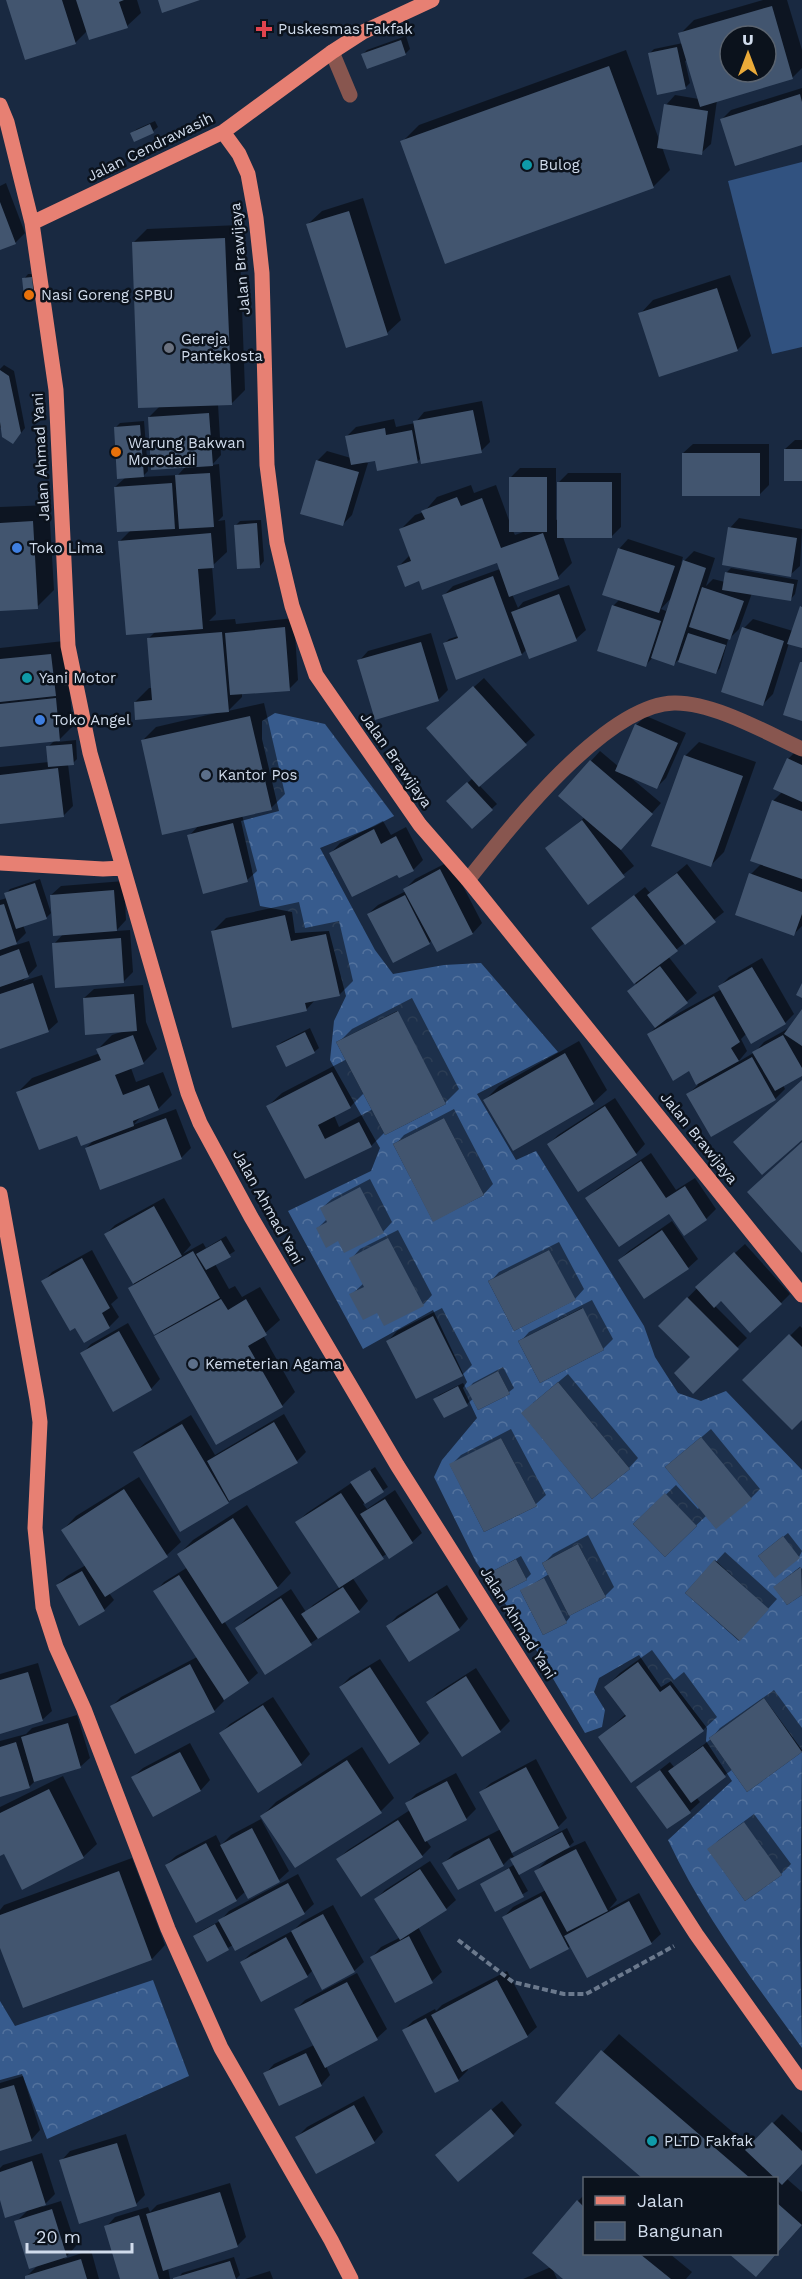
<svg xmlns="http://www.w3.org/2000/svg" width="802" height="2279" viewBox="0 0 802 2279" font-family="'Work Sans',sans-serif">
<defs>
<pattern id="forest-crowns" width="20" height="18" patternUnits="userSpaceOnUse" patternTransform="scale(1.5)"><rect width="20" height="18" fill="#375b8d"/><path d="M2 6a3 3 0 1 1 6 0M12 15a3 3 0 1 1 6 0" fill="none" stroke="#53729d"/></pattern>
</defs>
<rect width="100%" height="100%" fill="#192941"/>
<path fill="#315280" d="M802,162V347L772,354L728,181Z"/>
<path fill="url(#forest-crowns)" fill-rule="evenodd" d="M275,713L325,724L394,816L375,826L320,848L375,950L393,974L444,965L481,963L558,1052L477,1094L516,1160L536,1151L644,1326L655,1357L678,1393L701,1401L726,1391L802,1470V1569L800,1567L774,1587L787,1605L802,1595V1750L764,1698L709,1738L747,1792L802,1752L800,1943L802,2048C754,1982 703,1915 668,1840L732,1781L706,1741L707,1728L671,1681L661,1687L639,1655L599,1678L594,1692L605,1710L602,1727L585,1733L528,1636L476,1562L434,1477L442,1460L477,1418L463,1388L467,1382L433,1310L363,1349L288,1211L371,1171L380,1148L330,1060L334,1021L346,996L329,931L295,933L292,912L260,906L241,821L279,811L262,739V721ZM397,1011L446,1104L385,1135L336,1042ZM444,1118L484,1195L433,1221L393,1144ZM549,1250L575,1300L514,1331L488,1281ZM582,1308L604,1350L540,1383L518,1341ZM498,1371L510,1394L478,1410L467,1388ZM558,1382L630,1469L592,1499L522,1413ZM701,1437L716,1528L665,1467ZM501,1438L537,1506L484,1532L450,1465ZM665,1494L697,1526L665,1557L633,1524ZM783,1536L775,1577L758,1556ZM578,1544L606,1597L569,1616L542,1563ZM516,1559L527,1580L500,1594L489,1573ZM715,1560L768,1609L739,1641L685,1593ZM520,1590L567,1623L543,1635ZM744,1823L782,1875L745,1901L708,1849Z
M153,1980L189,2076L47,2139L22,2074L0,2080V2001L15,2026Z"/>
<path fill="#0007" fill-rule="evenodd" d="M7,0H137L141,13L127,26L88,30L75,43Z
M763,0H787L802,50V68L792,78L717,100L711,144L701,153L662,147L670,170L653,187L402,142L419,125L626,50L660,142L666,105L675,95L699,99L688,60L685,61L690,83L686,87L658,93L650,53L654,49L683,43L680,34L694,20ZM730,36H766V72H730Z
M406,36L410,49L405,54H363L367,50Z
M802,88V144L721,120L731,110Z
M155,121L158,127L153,131L132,133L137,129Z
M6,183L25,233L15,243L0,248V186Z
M363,198L401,320L387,333L308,224L322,211Z
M239,225L245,390L231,404H218L221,455L212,465L219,464L223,516L218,521L225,520L227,552L212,566L216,614L209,621L235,619L236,624L294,618L298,680L289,689L242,693V697L228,711L264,703L285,794L271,808L242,815L257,871L247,880L189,836L200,824L142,741L156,727L216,713V712L135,702L149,688H152L149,638L156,631L120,541L131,530L115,487L126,477L115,428L120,423L144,421L148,471L142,477L178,475L186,466L149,417L160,406L134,242L147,229Z
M28,274H36L38,290L33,294L24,279Z
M730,275L751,336L737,350L640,314L653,300Z
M4,365L14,371L25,428L17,438L2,426L0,428V369Z
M482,401L490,442L481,451L422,457L417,462L376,459L363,461L368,463L352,515L342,525L302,513L318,460L327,451L351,458L347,436L356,427L394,419L396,427L415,423L424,412Z
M795,440H802V480L785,449Z
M693,444H769V485L759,495L683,453Z
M520,468H556V520L559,519V482L568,473H621V527L611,537H563L572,563L558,577L512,594L518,608L523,602L569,585L586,630L576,639L530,657L527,649L522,654L457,678L445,643L449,639L458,636L444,595L453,586L500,569L498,561L420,579L399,566L410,555L401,529L415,515L424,512L437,497L471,485L474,493L496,485L510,523V478ZM513,531H526L515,535Z
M49,505L54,590L37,607L0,609V507Z
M739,518L802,529L800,566L790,575L730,528Z
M261,520L264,561L260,566L235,526L240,521Z
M628,539L683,557L681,564L694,551L715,558L706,586L713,579L725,582L726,573L731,568L798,580L795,594L791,599L752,593L739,629L728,640L720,668L716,673L678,660L674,664L653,657L646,665L613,606L620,599L619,549ZM672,597L666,611L661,609Z
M802,606V647L789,643L773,694L763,704L744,628L753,619L793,631Z
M431,633L448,690L438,700L359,661L368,651Z
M64,641L69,681L64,686L69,685L73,726L57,742L76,740L77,759L73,763L68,764L73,806L63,816L0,823V767L49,762L48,747L55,740L0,746V648Z
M484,678L535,735L479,785L497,804L472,827L448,801L473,778L438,719Z
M646,716L686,733L666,778L657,787L630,777L661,803L620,849L634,866L588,903L547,849L585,817L591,761L600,751L619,767L636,725Z
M699,742L756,762L724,852L711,865L685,756Z
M798,749L802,751V926L794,934L751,874L762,863L773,801L783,791L788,759Z
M383,821L391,835L406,827L423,860L414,869L399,876L398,873L331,853L340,843Z
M450,861L482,923L473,933L437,950L432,940L429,943L368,914L378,905L406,891L405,889L415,879Z
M687,864L724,912L668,956L697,993L667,1018L668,1019L722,989L720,986L729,977L762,958L794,1014L785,1023L747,1033L741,1039L747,1051L738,1062L755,1052L764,1042L791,1027L802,1011V1074L783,1085L785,1089L775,1099L711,1135L688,1094L698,1085L689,1069L649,1034L656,1027L636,984L593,928L645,887L651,894Z
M40,879L51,913L47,917L23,925L26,933L13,946L29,941L37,966L23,981L42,975L58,1022L48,1031L0,1047V900L7,898L6,894L10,889Z
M124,881L126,920L116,931L130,930L133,972L123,982L54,944L64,933L51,895L61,886Z
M299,902L305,928L339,921L353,981L339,995L316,999L306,1010L212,932L226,918Z
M143,985L146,1022L157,1049L143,1063L131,1068L136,1082L163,1072L172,1095L158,1109L143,1115L133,1125L176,1109L191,1148L181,1158L86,1148L96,1138L78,1134L18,1092L32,1078L100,1053L98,1049L112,1035L121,1032L84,998L94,989Z
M412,998L459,1089L445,1103L385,1132L371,1146L339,1162L268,1106L282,1093L347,1059L338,1043L352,1029ZM364,1093L373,1109L339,1127L334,1115L350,1107Z
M310,1028L319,1048L314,1052L277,1046L282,1042Z
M579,1041L607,1090L593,1103L485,1100L499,1086Z
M615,1098L645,1144L636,1154L549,1144L558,1135Z
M454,1109L493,1184L484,1194L434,1220L395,1145L404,1135Z
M651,1153L676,1190L695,1178L716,1209L706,1219L684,1234L670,1211L587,1199L597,1189Z
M370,1179L392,1222L383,1232L339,1239L318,1228L327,1219L322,1208L332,1199Z
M164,1198L191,1245L183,1254L203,1243L206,1248L226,1236L235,1251L215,1264L229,1289L235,1286L242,1297L260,1287L280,1320L263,1335L295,1392L282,1406L156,1336L163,1329L130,1289L134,1284L106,1234L115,1225Z
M672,1221L698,1259L688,1268L619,1260L629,1251Z
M398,1230L432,1295L423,1305L378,1311L351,1295L364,1283L351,1259L360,1249Z
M559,1242L584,1289L575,1299L490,1282L499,1272Z
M745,1244L790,1294L781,1303L722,1299L714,1305L747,1338L693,1391L692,1357L660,1326L707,1278Z
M92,1250L118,1298L111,1304L119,1317L109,1327L85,1341L43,1282L52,1272Z
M592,1300L613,1339L603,1349L520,1342L529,1332Z
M442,1308L472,1365L463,1374L417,1397L388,1341L397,1331Z
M128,1323L160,1379L151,1389L82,1354L91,1344Z
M800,1326L802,1328V1418L745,1380Z
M503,1367L514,1388L509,1392L479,1408L474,1398L467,1404L444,1416L435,1399L439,1395L463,1383L467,1390L473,1383Z
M568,1374L638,1458L629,1468L533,1403Z
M284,1414L306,1452L297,1461L232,1497L228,1502L135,1452L145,1443L191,1415L215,1455Z
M511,1429L546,1495L536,1504L485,1530L451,1465L461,1455Z
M711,1429L760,1489L751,1498L707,1515L665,1555L635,1524L676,1485L698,1509L700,1507L667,1467Z
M375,1467L388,1487L363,1504L367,1509L395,1490L422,1533L412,1542L388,1553L352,1577L368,1601L359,1611L266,1673L237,1628L246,1619L291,1589L306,1612L313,1605L340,1587L297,1522L307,1513Z
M139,1477L181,1542L167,1555L109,1593L114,1600L104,1610L57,1585L67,1576L86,1565L63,1530L76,1516Z
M247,1505L291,1573L278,1587L224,1621L258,1673L248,1682L223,1699L224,1701L215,1710L136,1752L112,1706L121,1697L197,1657L155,1592L164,1582L188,1567L179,1554L193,1540Z
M788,1533L802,1551L799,1557L764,1552Z
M588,1535L614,1587L605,1596L569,1614L570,1617L566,1622L522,1591L549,1574L544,1563L553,1554Z
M725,1552L777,1599L749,1630L687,1593Z
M521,1556L531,1574L526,1579L491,1573Z
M447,1585L468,1619L459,1629L388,1626L397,1616Z
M652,1650L674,1680L684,1672L717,1717L703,1730L600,1737L626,1714L606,1687L620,1673Z
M380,1659L429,1733L419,1743L390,1762L340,1687L350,1677Z
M38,1663L52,1711L42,1720L0,1733V1674Z
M476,1668L510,1721L500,1731L462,1755L427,1703L437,1693Z
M774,1690L802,1728V1751L747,1790L733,1769L696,1797L700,1802L690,1811L667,1827L638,1787L670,1762L674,1767L711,1739L720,1728Z
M273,1697L310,1754L301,1764L221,1733L230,1724Z
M77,1715L90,1758L80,1767L36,1780L29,1787L0,1796V1741L26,1734L32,1728Z
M190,1743L210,1780L201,1790L154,1815L133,1777L143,1768Z
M362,1747L394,1798L381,1811L262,1816L276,1802Z
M536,1759L567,1818L558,1827L511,1852L514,1857L567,1828L574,1842L565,1850L585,1841L617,1900L609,1909L639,1893L661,1934L651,1943L571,1945L568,1948L504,1917L513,1907L546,1890L536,1871L549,1858L518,1873L528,1891L496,1910L482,1884L515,1864L511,1857L503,1865L458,1888L444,1863L454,1853L501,1829L481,1792L491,1783Z
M456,1773L476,1809L466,1819L426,1840L431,1847L422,1856L338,1859L348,1850L410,1810L406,1804L416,1794Z
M63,1776L97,1844L83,1857L4,1852L0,1854V1807Z
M754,1814L791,1864L781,1874L745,1899L709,1849L719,1840Z
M261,1819L289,1871L279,1880L249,1896L246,1891L236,1900L166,1865L176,1856L216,1835L221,1845L231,1835Z
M132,1858L165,1945L152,1959L24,2006L0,1944V1910L4,1905Z
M430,1861L456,1900L446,1909L418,1927L442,1972L432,1981L395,2001L372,1957L381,1947L401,1937L376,1899L385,1890Z
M298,1874L314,1904L304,1913L233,1945L207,1960L195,1937L199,1932L220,1921L229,1911Z
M333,1905L364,1962L354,1971L313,1970L307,1976L242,1962L251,1953L294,1930L302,1922Z
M507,1971L537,2027L527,2036L467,2068L468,2070L458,2080L436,2091L403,2031L413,2021L435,2009L436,2011L442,2005Z
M357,1973L387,2029L377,2038L326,2066L330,2075L321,2085L265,2074L274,2064L314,2045L295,2010L305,2000Z
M619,2034L750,2147L782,2114L802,2133V2162L786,2178L802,2192V2225L773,2258L756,2275L731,2254H776V2178H644L557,2103Z
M23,2076L40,2130L31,2140L0,2149V2083Z
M364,2096L383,2132L374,2142L297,2137L307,2127Z
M502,2101L522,2125L513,2135L447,2146Z
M126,2134L145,2195L136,2204L61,2161L70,2151Z
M42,2153L55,2194L42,2207L61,2201L76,2246L64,2259L91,2250L99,2279H27L26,2277L39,2264L16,2222L29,2209L0,2195V2168L3,2165Z
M230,2183L246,2237L237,2246L168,2268L170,2279H122L106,2227L115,2217L148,2207L150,2212L157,2205Z
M584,2195V2254H670L692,2272L686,2279H566L552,2268L557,2279H523L551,2267L578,2201Z
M234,2257L240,2275L236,2279H178L182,2273Z
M270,2271L273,2279H245Z"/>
<path fill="#42556f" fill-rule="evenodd" d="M6,0H62L76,44L25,60Z
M76,0H124L119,2L128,28L89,40Z
M158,0H200L162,13Z
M772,6L793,79L700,107L678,33ZM730,36H766V72H730Z
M401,40L406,55L367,69L361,54Z
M677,47L686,89L657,95L648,53Z
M609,66L654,188L445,264L400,141Z
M800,94L802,102V145L735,166L720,119Z
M664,104L708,111L702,155L657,148Z
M150,124L154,133L134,142L130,133Z
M0,202L16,244L0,250Z
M349,211L388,335L346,348L306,224Z
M225,238L232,405L138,408L132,242Z
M32,277L34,296L24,297L22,278Z
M717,288L738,351L659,377L638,313Z
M0,370L9,376L21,433L13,444L2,437L0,422Z
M473,410L482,453L421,464L413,421Z
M209,413L213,466L151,470L148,417Z
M140,425L144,477L117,479L114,427Z
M385,428L386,435L412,430L418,463L377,471L375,461L351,465L345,436Z
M784,449H802V481H784Z
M682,453H760V496H682Z
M316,460L359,472L343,526L300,514Z
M210,473L214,527L179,529L175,475Z
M509,477H547V532H509Z
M557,482H612V538H557Z
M172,483L175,529L117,532L114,487Z
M457,497L461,506L482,498L501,548L543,533L559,579L509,597L497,563L422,590L419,581L405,587L397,566L411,561L399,529L425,519L421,511Z
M33,521L38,609L0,611V523Z
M257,523L260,568L237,569L234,525Z
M728,527L797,538L791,577L722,565Z
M211,533L214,568L198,569L203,629L126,635L118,541Z
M618,548L675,566L659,613L602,595Z
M683,560L706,568L674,666L651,658Z
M725,572L794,584L791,601L722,590Z
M493,576L522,655L456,680L443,643L458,638L442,595Z
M702,587L744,601L730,640L689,627Z
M559,594L577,641L529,659L511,612Z
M612,605L661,621L646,667L597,651Z
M800,606L802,607V648L787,644Z
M285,627L290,691L230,695L225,633Z
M742,627L784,641L763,706L721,692Z
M222,632L229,712L135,720L134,702L152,700L147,638Z
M688,633L726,645L716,674L678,662Z
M421,642L439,701L375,720L357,660Z
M51,654L56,696L0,702V659Z
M800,662H802V721L783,715Z
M473,686L527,745L479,787L426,728Z
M56,698L60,741L0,747V704Z
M250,716L272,810L162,835L141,740Z
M635,724L678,743L657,789L615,771Z
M72,744L74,765L48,767L46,746Z
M684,755L743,776L711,867L651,846Z
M787,758L802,765V802L773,789Z
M590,760L653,814L621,850L558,796Z
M58,768L64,817L0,824V775Z
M467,782L493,810L472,829L446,801Z
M772,800L802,811V879L750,861Z
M582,820L625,877L588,905L545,848Z
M233,823L248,882L203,894L187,835Z
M374,829L381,844L396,836L414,871L399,878L397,875L352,897L329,853Z
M440,869L473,934L437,952L403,889Z
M677,873L716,922L685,945L647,895Z
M749,873L802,892V914L794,936L735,915Z
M35,883L47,919L16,929L4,893Z
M114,890L117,931L53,936L50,895Z
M405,895L430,944L393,963L367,914Z
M634,895L678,951L634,984L591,928Z
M4,904L17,944L0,950V905Z
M285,915L291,941L326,934L340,996L305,1003L307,1011L232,1028L211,931Z
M121,938L124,983L55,988L52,943Z
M19,949L29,977L0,987V956Z
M660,966L688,1003L655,1028L627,991Z
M752,967L786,1024L751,1044L718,986Z
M33,983L49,1032L0,1049V994Z
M802,983V998L796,995Z
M134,994L137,1031L85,1035L83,998Z
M714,996L740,1042L731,1048L739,1061L696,1085L689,1071L673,1081L647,1034Z
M802,1009V1046L784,1034Z
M398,1011L446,1104L385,1135L336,1042Z
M305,1032L315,1053L286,1067L276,1046Z
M133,1035L144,1064L115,1075L123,1095L149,1085L159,1110L133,1121L134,1126L81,1146L77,1136L39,1150L16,1092L101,1060L96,1049Z
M783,1035L802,1068V1076L775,1091L752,1052Z
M565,1053L594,1104L513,1151L483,1100Z
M752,1057L776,1100L711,1137L686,1094Z
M332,1072L351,1108L318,1125L325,1139L359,1122L372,1147L305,1179L266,1106Z
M802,1080V1140L762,1175L733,1142Z
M605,1106L637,1155L578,1192L547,1144Z
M166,1118L182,1159L100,1190L85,1148Z
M444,1118L484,1195L433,1222L393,1144Z
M802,1142V1253L747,1192Z
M641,1161L666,1198L685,1186L707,1220L684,1236L669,1214L619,1247L585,1198Z
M360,1187L384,1233L344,1253L338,1241L326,1248L316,1228L327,1222L320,1208Z
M154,1206L182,1256L133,1284L104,1234Z
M662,1230L689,1269L644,1299L618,1260Z
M388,1238L424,1306L384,1326L377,1313L363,1320L349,1294L364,1287L349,1258Z
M221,1240L231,1257L206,1270L196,1254Z
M549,1250L576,1300L514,1331L488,1281Z
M193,1251L220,1298L154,1335L128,1288Z
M734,1252L782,1304L750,1333L721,1301L714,1308L695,1287Z
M82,1258L110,1308L102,1313L110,1328L84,1343L75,1328L70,1331L41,1281Z
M687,1297L739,1349L693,1394L674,1373L690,1357L658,1326Z
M221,1299L228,1310L246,1299L267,1335L248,1346L283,1407L216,1445L154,1336Z
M583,1308L604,1350L540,1383L518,1341Z
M433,1316L463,1376L416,1399L386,1341Z
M119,1331L152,1390L113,1412L80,1353Z
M789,1334L802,1347V1420L792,1430L742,1380Z
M498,1371L510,1394L478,1410L466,1388Z
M558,1382L630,1469L592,1499L521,1413Z
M458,1386L468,1406L444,1418L433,1399Z
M274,1422L298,1463L229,1501L207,1461Z
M182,1424L229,1503L180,1532L133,1452Z
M701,1437L752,1499L716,1529L665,1467Z
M501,1438L537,1506L484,1532L449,1464Z
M370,1470L384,1492L365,1504L350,1482Z
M124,1489L168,1557L105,1597L61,1530Z
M341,1493L384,1559L339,1588L295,1522Z
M665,1493L697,1526L665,1557L633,1524Z
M385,1499L413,1543L389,1559L360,1514Z
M233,1518L278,1588L222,1624L177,1554Z
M783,1536L800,1558L775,1578L758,1556Z
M578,1544L606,1597L569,1616L542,1563Z
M516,1559L527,1580L500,1594L489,1573Z
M714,1560L769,1609L740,1641L685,1593Z
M801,1567L802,1595L787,1605L773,1587Z
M82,1571L105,1611L79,1626L56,1585Z
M179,1575L249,1683L224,1700L153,1591Z
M544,1578L567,1623L543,1635L520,1590Z
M343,1587L360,1612L318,1639L301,1614Z
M437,1593L460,1630L409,1662L386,1626Z
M281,1598L312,1645L265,1675L235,1628Z
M638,1662L660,1692L670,1685L704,1731L631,1783L598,1737L626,1716L604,1687Z
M190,1664L215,1712L135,1754L110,1706Z
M370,1667L420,1744L389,1764L339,1687Z
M28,1672L43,1721L0,1734V1680Z
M466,1676L501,1732L462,1757L426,1702Z
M764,1698L802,1752L747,1792L709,1738Z
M263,1705L302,1765L258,1793L219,1733Z
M68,1723L81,1768L34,1782L21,1737Z
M16,1742L30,1788L0,1797V1747Z
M703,1746L726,1777L691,1803L668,1771Z
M180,1752L201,1791L153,1817L131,1777Z
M347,1760L382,1813L295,1868L260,1816Z
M526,1767L559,1828L512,1853L479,1792Z
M660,1770L691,1813L667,1829L636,1787Z
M447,1781L467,1820L425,1842L405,1803Z
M49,1789L84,1858L22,1890L4,1854L0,1856V1813Z
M398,1820L423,1857L361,1897L336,1859Z
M744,1822L782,1875L745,1901L707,1849Z
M252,1828L280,1882L248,1899L220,1845Z
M562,1832L570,1847L519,1875L510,1859Z
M489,1838L504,1866L458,1890L442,1863Z
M206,1843L237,1901L196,1923L165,1865Z
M576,1849L608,1911L567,1932L534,1871Z
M509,1868L524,1897L495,1912L480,1884Z
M420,1869L447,1910L400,1940L374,1899Z
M119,1871L152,1960L23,2008L0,1948V1915Z
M288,1883L305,1914L235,1951L218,1920Z
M541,1896L569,1949L530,1969L502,1917Z
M629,1901L652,1944L587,1978L564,1936Z
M323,1914L355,1972L322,1990L291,1931Z
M215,1924L229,1950L207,1962L193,1936Z
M409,1936L433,1983L395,2003L370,1957Z
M286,1937L308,1977L261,2002L240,1962Z
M497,1980L528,2037L462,2072L431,2015Z
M347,1982L378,2040L325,2068L294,2009Z
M426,2018L459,2081L435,2093L402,2030Z
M601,2050L750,2178H642L555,2103Z
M306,2053L322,2086L279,2106L263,2073Z
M14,2085L32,2141L0,2151V2089Z
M354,2105L375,2143L316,2174L295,2137Z
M491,2109L514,2136L458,2182L435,2155Z
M772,2122L802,2151V2164L782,2185L745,2150Z
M117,2143L137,2206L79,2224L59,2160Z
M32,2161L46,2205L5,2218L0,2200V2172Z
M220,2192L238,2247L163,2271L146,2214Z
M577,2200L584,2207V2254H640L671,2279H563L532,2253Z
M776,2202L802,2225L756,2277L729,2254H776Z
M52,2209L67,2257L29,2269L14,2221Z
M139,2215L159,2279H120L104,2226Z
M81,2259L87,2279H25V2276Z
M230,2261L236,2279H173V2278Z"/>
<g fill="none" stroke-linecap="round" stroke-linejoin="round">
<path stroke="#6b798d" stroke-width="4" stroke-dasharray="6 3" stroke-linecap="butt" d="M458,1940L513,1982L564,1994H586L674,1946"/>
<path stroke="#88564f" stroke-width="15" d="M332,52L350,95
M468,880C508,829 606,704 674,703C713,702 767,733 802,749"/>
<path stroke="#e78073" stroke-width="15" d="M0,105L7,122L32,223L56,390L68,646L90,753L188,1093L200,1123L251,1217L397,1465L555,1715L696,1934L802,2083
M223,132L239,154L248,174L256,218L262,273L267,465L277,543L292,606L316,675L420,825L468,880L802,1295
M32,223L223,132L332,52L363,32L432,0
M0,863L103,869L123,868
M0,1194L37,1400L40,1422L35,1528L43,1607L56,1647L84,1709L168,1929L221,2048L331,2240L351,2279"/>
</g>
<path fill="#e0444e" stroke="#0b121c" stroke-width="2" d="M261 20h6v6h6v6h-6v6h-6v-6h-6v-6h6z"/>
<g fill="#0f9aa8" stroke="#0b121c" stroke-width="2">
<circle cx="527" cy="165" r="6"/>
<circle cx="27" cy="678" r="6"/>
<circle cx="652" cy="2141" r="6"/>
</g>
<g fill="#e8710a" stroke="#0b121c" stroke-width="2">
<circle cx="29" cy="295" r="6"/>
<circle cx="116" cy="452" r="6"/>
</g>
<circle fill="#6b7280" stroke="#0b121c" stroke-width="2" cx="169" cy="348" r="6"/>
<g fill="#3f7fe0" stroke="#0b121c" stroke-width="2">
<circle cx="17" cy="548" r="6"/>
<circle cx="40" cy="720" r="6"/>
</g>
<g fill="#5c6f8a" stroke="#0b121c" stroke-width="2">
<circle cx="206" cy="775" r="6"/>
<circle cx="193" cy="1364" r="6"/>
</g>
<g text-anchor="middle" stroke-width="5" stroke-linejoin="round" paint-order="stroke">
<g font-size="15" fill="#d1dcec" stroke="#0b121c" text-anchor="start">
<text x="278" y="34">Puskesmas Fakfak</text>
<text x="539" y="170">Bulog</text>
<text x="41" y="300">Nasi Goreng SPBU</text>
<text x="181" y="344">Gereja<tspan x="181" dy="17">Pantekosta</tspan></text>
<text x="128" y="448">Warung Bakwan<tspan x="128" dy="17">Morodadi</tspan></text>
<text x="29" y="553">Toko Lima</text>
<text x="39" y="683">Yani Motor</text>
<text x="52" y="725">Toko Angel</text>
<text x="218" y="780">Kantor Pos</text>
<text x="205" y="1369">Kemeterian Agama</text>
<text x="664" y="2146">PLTD Fakfak</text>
</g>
<g font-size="15" fill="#d1dcec" stroke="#0b121c">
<text transform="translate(150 147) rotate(-26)" y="5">Jalan Cendrawasih</text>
<text transform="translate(240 259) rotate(-95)" y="5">Jalan Brawijaya</text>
<text transform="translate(41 457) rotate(-93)" y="5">Jalan Ahmad Yani</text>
<text transform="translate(396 760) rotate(55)" y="5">Jalan Brawijaya</text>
<text transform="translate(699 1138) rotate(51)" y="5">Jalan Brawijaya</text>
<text transform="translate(268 1207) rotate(61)" y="5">Jalan Ahmad Yani</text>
<text transform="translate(518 1623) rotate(58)" y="5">Jalan Ahmad Yani</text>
</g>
</g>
<rect x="583" y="2177" width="195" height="78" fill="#0b121c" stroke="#5a636f" stroke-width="1.5"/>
<rect x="595" y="2196" width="30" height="9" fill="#e78073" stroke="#5a636f" stroke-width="1.5"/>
<text x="637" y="2207" font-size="18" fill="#d1dcec">Jalan</text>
<rect x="595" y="2222" width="30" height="18" fill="#42556f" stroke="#5a636f" stroke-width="1.5"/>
<text x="637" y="2237" font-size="18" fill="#d1dcec">Bangunan</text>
<g transform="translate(748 54)"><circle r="28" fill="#0b121c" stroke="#5a636f" stroke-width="1.5"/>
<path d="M0-4.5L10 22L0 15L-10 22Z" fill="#eaaa39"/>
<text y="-9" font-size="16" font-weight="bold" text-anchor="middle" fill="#d1dcec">U</text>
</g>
<path d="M27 2243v9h105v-9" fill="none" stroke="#d1dcec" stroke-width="3"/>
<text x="36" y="2243" font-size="18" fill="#d1dcec" stroke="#0b121c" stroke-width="4.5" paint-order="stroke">20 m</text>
</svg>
